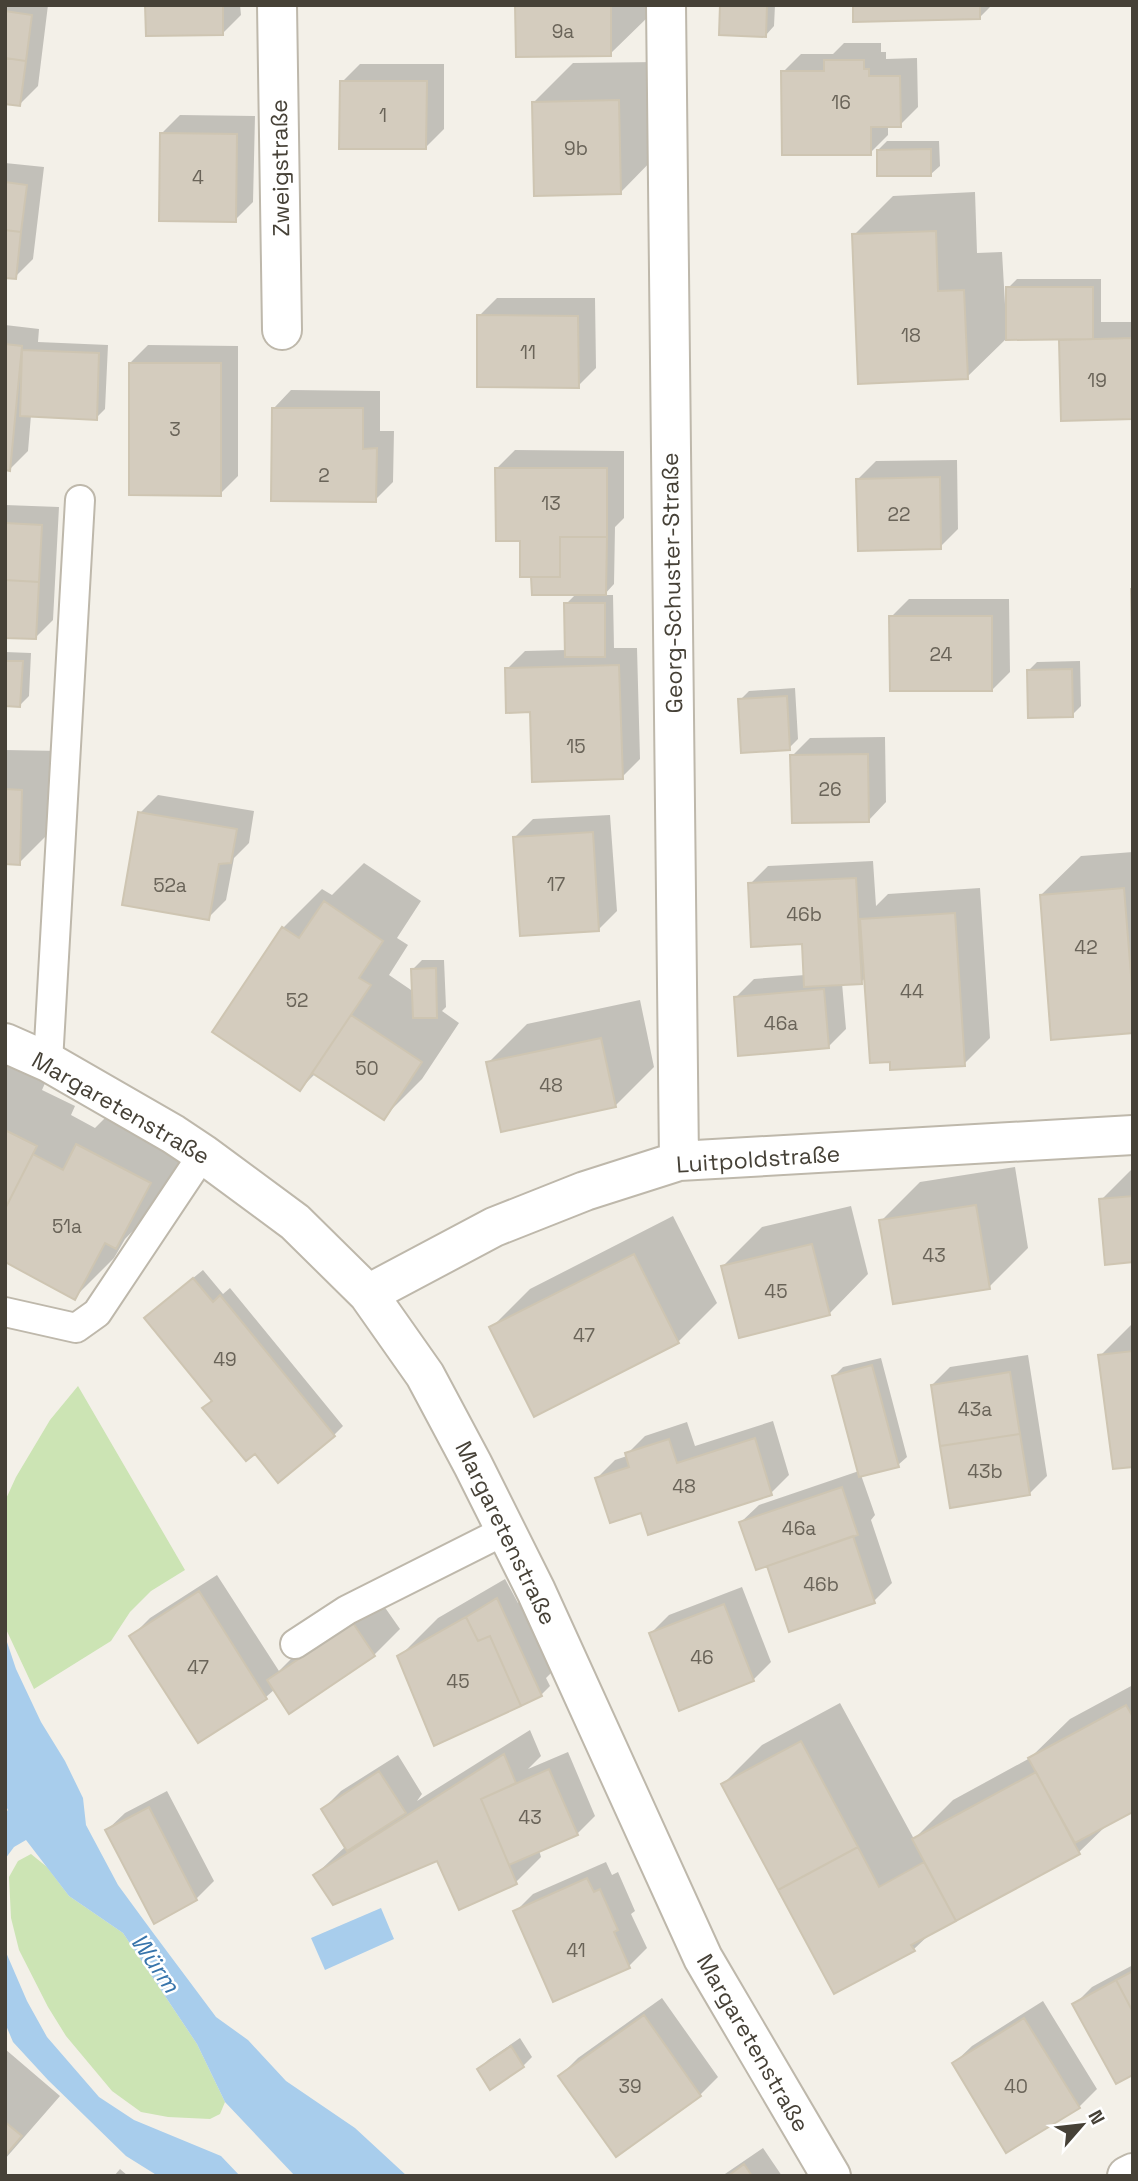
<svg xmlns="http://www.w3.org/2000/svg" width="1138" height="2181" viewBox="0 0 1138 2181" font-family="'Space Grotesk',sans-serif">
<rect width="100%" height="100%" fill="#f3f0e8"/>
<path fill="#cce4b4" d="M78,1386L185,1570L151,1591L130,1612L111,1641L34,1689L5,1627V1501L16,1477L50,1420Z
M31,1854L47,1867L69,1896L123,1933L197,2044L225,2102L220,2114L210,2119L168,2117L141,2112L112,2091L66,2036L48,2007L19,1950L11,1918L9,1877L18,1861Z"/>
<path fill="#a8cdec" d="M5,1636L16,1669L41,1722L65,1761L83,1798L86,1825L118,1885L151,1930L216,2017L248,2040L286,2081L355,2128L407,2176H295L225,2102L197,2044L123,1933L69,1896L26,1840L14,1847L5,1859V1813L8,1810L5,1804Z
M381,1908L394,1939L325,1970L311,1938Z
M5,1950L27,2001L47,2037L99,2097L134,2120L221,2156L240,2176H158L126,2156L48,2080L13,2042L5,2023Z"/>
<path fill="#0003" d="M5,5H48L38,86L20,104L5,102Z
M147,5H240L241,15L223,33Z
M517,5H649L650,15L610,54Z
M722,5H775L774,26L766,35Z
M855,5H992L980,17Z
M844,43H881V52H886V59L917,58L918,107L900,125L888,126V135L870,153L783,72L801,54H833Z
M657,62L659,153L620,193L534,102L573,63Z
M360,64H444V129L426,147L342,82Z
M180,115L255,116L253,202L235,220L162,133Z
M887,141H939L940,166L931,174L878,150Z
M5,163L44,167L33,259L15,277L5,276Z
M975,192L977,253L1002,252L1005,304H1008V288L1017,279H1101V322H1133V417L1061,341L1064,338H1007L967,377L854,235L893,196Z
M497,298H595L596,368L578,386L479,316Z
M5,325L39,329L38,342L108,345L105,409L96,418L31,415L28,451L10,469H5Z
M148,345L238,346V476L220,494L130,363Z
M291,390L380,391V431H394L393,482L375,500L274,408Z
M515,450L624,451V518L615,527L614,584L604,595H613L614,648H637L640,759L622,777L532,710L507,669L525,651L567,650L566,604L577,593L533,578L497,468Z
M957,460L958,529L940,547L858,479L876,461Z
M5,505L59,507L53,620L35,638L5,636Z
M909,599H1009L1010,672L992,690L891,617Z
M5,652L31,653L29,696L20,705L5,704Z
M1080,661L1081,706L1072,715L1028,671L1037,662Z
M795,688L798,739L789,748L740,700L749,691Z
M885,737L886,802L869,820L792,756L810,738Z
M5,750L61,751L58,824L19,863H5Z
M158,795L254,811L249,843L234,858L226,900L208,918L140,813Z
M610,815L617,911L599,929L515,837L533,819Z
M1133,852V1031L1041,895L1081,856Z
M873,861L876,906L888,894L980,888L990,1038L964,1064L891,1060L866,977L861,982L842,983L846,1029L828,1047L736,997L754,979L805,975L804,943L750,884L768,866Z
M364,863L421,901L397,938L408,945L389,975L414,992L413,969L422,960H444L446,1007L442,1011L459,1023L422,1079L383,1118L316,1073L300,1089L283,928L322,889L332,895Z
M640,1000L654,1067L615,1106L488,1063L527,1024Z
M5,1061L46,1081L42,1090L75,1106L71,1115L95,1128L117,1106L189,1144L155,1208L125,1239L114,1258L75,1297L5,1260Z
M1015,1167L1028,1248L989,1287L881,1221L920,1182Z
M1133,1168V1261L1101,1200Z
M851,1206L868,1274L829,1314L723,1266L762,1227Z
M673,1216L717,1303L678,1342L491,1328L530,1289Z
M203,1270L223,1294L230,1288L343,1426L334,1435L213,1400L155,1309Z
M1133,1323V1465L1100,1356Z
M1028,1355L1047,1476L1029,1494L932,1385L950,1367Z
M881,1358L907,1457L898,1465L861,1475L875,1515L871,1520L892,1583L874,1601L768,1564L741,1522L759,1505L859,1471L834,1376L843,1367Z
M773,1421L789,1475L771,1493L642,1511L597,1478L615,1460L627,1456V1454L645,1436L687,1422L695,1446Z
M217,1575L279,1671L295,1655L379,1599L400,1629L374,1655L290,1712L275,1689L266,1697L199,1741L132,1636L150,1618Z
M505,1579L518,1603L530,1598L559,1665L546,1678L550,1686L541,1695L399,1657L438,1618Z
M742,1587L771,1662L753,1680L651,1633L669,1615Z
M1133,1685V1810L1109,1823L1079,1852L932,1932L913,1950L723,1784L762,1745L840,1703L914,1839L953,1800L1030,1758L1070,1719Z
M530,1730L541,1756L528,1769L568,1752L595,1816L577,1834L539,1850L541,1857L516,1882L438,1858L315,1875L346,1846L323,1809L341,1791L398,1755L422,1794L417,1801Z
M167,1791L214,1881L196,1899L154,1921L107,1830L125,1813Z
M606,1862L612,1875L618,1872L635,1911L631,1914L647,1948L629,1966L515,1912L533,1894Z
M1133,1965V2073L1074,2005L1092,1987Z
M662,1998L718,2077L700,2095L560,2076L578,2058Z
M1043,2001L1097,2089L1079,2107L954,2063L972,2046Z
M520,2038L532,2057L523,2066L479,2069L488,2060Z
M5,2049L60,2096L5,2159Z
M763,2148L782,2176H722Z
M120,2169L128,2176H114Z"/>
<path fill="#d4ccbe" stroke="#cec5b2" stroke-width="2" d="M145,5H223V35L146,36Z
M515,5H611V56L516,57Z
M720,5H767L766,37L719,35Z
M853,5H980V19L853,22Z
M5,11L32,15L26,61L5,58Z
M5,58L26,61L20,106L5,104Z
M824,60H864V69H869V76H900L901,127H871V155H782L781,71H824Z
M340,81H427L426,149H339Z
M619,100L621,194L534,196L532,102Z
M160,133L237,134L236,222L159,221Z
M931,149V176H877V150Z
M5,182L27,185L21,232L5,230Z
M5,230L21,232L16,279L5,278Z
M936,231L938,291L964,290L968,379L858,384L852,234Z
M1006,287H1093V339L1006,340Z
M477,315L578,316L579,388L477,387Z
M1133,338V419L1061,421L1059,340Z
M5,344L22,346L10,471L5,470Z
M22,350L99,353L97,420L20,416Z
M129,363H221V496L129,495Z
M272,408H363V449L377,448L376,502L271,501Z
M495,468H607V537H560V577H520V541H496Z
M940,477L941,549L858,551L856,479Z
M5,523L42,525L39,582L5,580Z
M560,537H607L606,595H532L531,577H560Z
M5,580L39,582L36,639L5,638Z
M1131,589H1133V640H1132Z
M564,603H605V657H565Z
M889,616H992V691H890Z
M5,661H23L20,707L5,706Z
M619,665L623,779L532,782L530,712L506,713L505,668Z
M1072,669L1073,717L1028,718L1027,670Z
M787,696L790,750L741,753L738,699Z
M868,754L869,822L792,823L790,755Z
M5,789L22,790L20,865L5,864Z
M138,812L237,829L231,863L219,864L209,920L122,905Z
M593,832L599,931L520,936L513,837Z
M856,878L862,984L804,987L802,944L751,947L748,883Z
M1124,888L1133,1000V1033L1051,1040L1040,895Z
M324,901L383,941L359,978L371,985L300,1091L212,1032L282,927L299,938Z
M955,913L965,1066L890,1070V1062L870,1063L860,919Z
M436,968L437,1018H413L411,969Z
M824,989L829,1048L738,1056L734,997Z
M351,1015L422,1062L384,1120L312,1073Z
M601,1038L616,1107L501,1132L486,1062Z
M5,1130L37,1146L5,1209Z
M76,1144L151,1183L116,1249L105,1243L75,1300L5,1262V1209L33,1154L63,1170Z
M1133,1196V1262L1105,1265L1099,1199Z
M976,1205L990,1289L893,1304L879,1220Z
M812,1244L830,1315L739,1338L721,1266Z
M634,1254L679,1343L534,1417L489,1327Z
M193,1278L213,1302L220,1295L335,1436L278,1483L255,1454L246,1461L202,1408L212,1401L144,1318Z
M1133,1351V1467L1113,1469L1098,1355Z
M872,1365L899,1467L859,1477L832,1376Z
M1010,1372L1020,1434L940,1446L931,1385Z
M1020,1434L1030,1495L950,1508L940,1446Z
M755,1438L772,1495L648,1535L641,1513L610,1523L595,1478L629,1467L625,1453L669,1439L677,1463Z
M842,1487L858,1535L756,1570L739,1522Z
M853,1536L875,1603L789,1632L767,1566Z
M199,1591L267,1699L198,1743L129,1636Z
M497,1598L542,1696L521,1706L490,1636L478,1641L466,1617Z
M724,1604L754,1681L679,1711L649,1633Z
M466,1617L478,1641L490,1636L521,1706L434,1746L397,1656Z
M353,1623L375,1656L289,1714L267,1680Z
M1126,1705L1133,1717V1812L1075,1843L1028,1758Z
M801,1741L858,1847L778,1890L721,1784Z
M504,1754L516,1783L481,1799L517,1884L459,1910L437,1861L333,1905L313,1875Z
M549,1769L578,1835L509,1865L481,1799Z
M379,1771L406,1813L347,1851L321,1809Z
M1036,1772L1080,1854L956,1921L912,1839Z
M149,1807L197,1900L154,1924L105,1830Z
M858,1847L879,1887L924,1862L956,1921L911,1945L915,1951L834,1994L778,1890Z
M587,1878L594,1892L600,1889L618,1930L614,1932L630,1968L553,2002L513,1911Z
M1133,1971V2012L1116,1980Z
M1116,1980L1133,2012V2075L1116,2084L1072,2004Z
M644,2015L701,2096L616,2157L558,2076Z
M1024,2018L1080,2108L1006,2153L952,2063Z
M511,2046L524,2067L490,2090L477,2069Z
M5,2122L22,2136L5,2156Z
M744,2164L752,2176H728Z"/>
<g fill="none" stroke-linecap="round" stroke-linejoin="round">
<g stroke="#beb8ab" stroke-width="32">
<path id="service" d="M48,1062L80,500
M5,1312L76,1328L97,1313L203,1154
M295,1644L347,1610L506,1530"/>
</g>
<g stroke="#beb8ab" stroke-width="42">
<path id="minor" d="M277,5L282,330
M666,5L679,1161
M5,1043L48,1062L173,1134L203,1154L295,1222L368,1294L425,1375L473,1465L536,1591L703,1958L831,2176
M368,1294L494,1227L585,1191L679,1161L1133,1135
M1127,2176L1133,2173"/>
</g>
<use href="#service" stroke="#fff" stroke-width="28"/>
<use href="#minor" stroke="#fff" stroke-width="38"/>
</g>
<g text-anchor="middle" stroke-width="5" stroke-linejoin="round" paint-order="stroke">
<g font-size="19" fill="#6a6459">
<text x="563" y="38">9a</text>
<text x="841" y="109">16</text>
<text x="383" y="122">1</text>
<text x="576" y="155">9b</text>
<text x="198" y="184">4</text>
<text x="911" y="342">18</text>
<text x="528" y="359">11</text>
<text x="1097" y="387">19</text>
<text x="175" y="436">3</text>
<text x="324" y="482">2</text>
<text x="551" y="510">13</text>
<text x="899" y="521">22</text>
<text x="941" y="661">24</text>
<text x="576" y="753">15</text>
<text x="830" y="796">26</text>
<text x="556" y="891">17</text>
<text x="170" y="892">52a</text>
<text x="804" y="921">46b</text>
<text x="1086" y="954">42</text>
<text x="912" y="998">44</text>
<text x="297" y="1007">52</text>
<text x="781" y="1030">46a</text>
<text x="367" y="1075">50</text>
<text x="551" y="1092">48</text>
<text x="67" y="1233">51a</text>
<text x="934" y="1262">43</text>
<text x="776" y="1298">45</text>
<text x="584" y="1342">47</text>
<text x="225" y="1366">49</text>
<text x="975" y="1416">43a</text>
<text x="985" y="1478">43b</text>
<text x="684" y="1493">48</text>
<text x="799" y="1535">46a</text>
<text x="821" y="1591">46b</text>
<text x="702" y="1664">46</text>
<text x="198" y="1674">47</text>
<text x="458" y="1688">45</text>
<text x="530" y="1824">43</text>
<text x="576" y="1957">41</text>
<text x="630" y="2093">39</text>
<text x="1016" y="2093">40</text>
</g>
<g font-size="23" fill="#464137" stroke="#fff">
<text transform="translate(280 168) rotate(-91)" y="8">Zweigstraße</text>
<text transform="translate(672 583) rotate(-91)" y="8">Georg-Schuster-Straße</text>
<text transform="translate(121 1108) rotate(30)" y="8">Margaretenstraße</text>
<text transform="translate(758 1159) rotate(-4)" y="8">Luitpoldstraße</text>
<text transform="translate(506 1533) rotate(64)" y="8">Margaretenstraße</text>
<text transform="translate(753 2043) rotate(60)" y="8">Margaretenstraße</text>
</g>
<g font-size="24" font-style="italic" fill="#3774ab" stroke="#fff">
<text transform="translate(155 1963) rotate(55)" y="8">Würm</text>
</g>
</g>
<rect width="1138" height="2181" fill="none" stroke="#464137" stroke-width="14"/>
<g transform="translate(1082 2125) rotate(62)" stroke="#ffffff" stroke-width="5" paint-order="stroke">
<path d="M0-5L12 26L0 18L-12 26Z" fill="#464137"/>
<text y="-10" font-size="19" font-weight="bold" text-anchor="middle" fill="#464137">N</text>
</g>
</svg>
